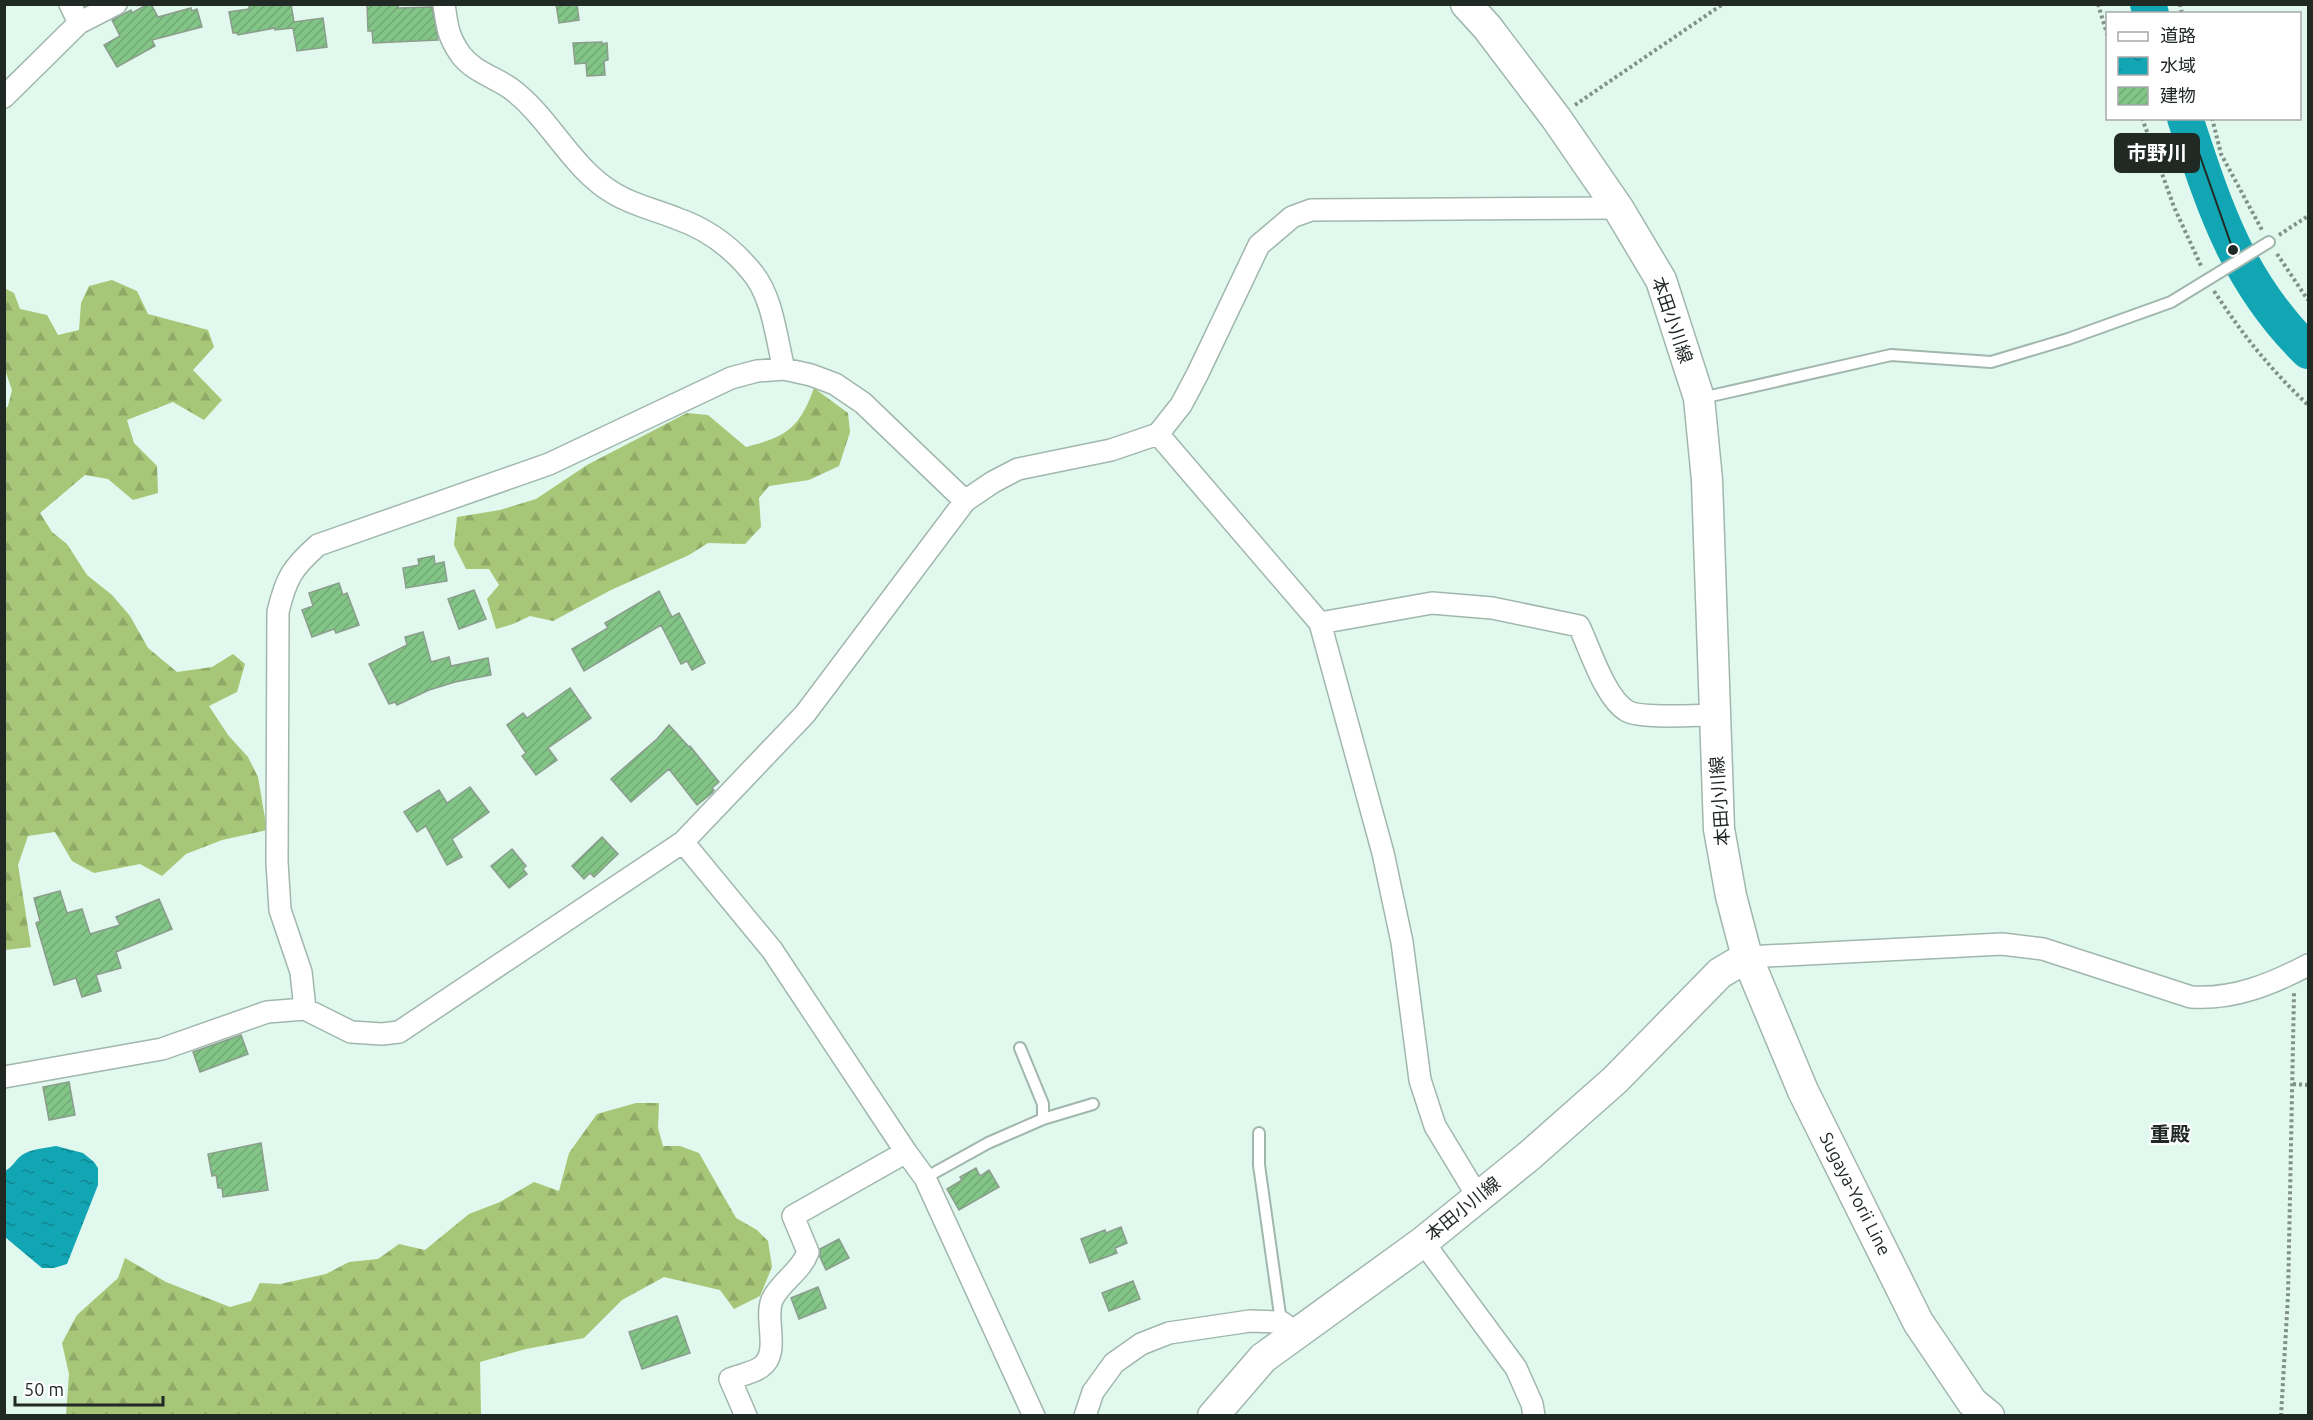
<svg xmlns="http://www.w3.org/2000/svg" width="2313" height="1420" viewBox="0 0 2313 1420" font-family="Ubuntu,'Noto Sans JP',sans-serif">
<defs>
<pattern id="forest-firs" width="22" height="20" patternUnits="userSpaceOnUse" patternTransform="scale(1.5)"><rect width="22" height="20" fill="#a7c677"/><path d="M5 1l3.5 6h-7zM16 11l3.5 6h-7z" fill="#8faa67"/></pattern>
<pattern id="water-ripples" width="26" height="14" patternUnits="userSpaceOnUse" patternTransform="scale(1.5)"><rect width="26" height="14" fill="#12a5b3"/><path d="M2 4q2-2 4 0t4 0M15 11q2-2 4 0t4 0" fill="none" stroke="#108691"/></pattern>
<pattern id="building-hatch" width="6" height="6" patternUnits="userSpaceOnUse" patternTransform="scale(1.5)"><rect width="6" height="6" fill="#82c587"/><path d="M-1 1l2-2M0 6l6-6M5 7l2-2" fill="none" stroke="#70a974"/></pattern>
</defs>
<rect width="100%" height="100%" fill="#e0f8ed"/>
<path fill="url(#forest-firs)" d="M112,280L137,291L148,314L208,330L214,347L193,370L222,400L204,420L173,402L127,420L134,443L157,466L158,493L133,500L108,479L85,475L40,513L52,532L67,544L87,575L112,595L130,616L148,648L177,672L212,667L233,654L245,664L237,692L209,706L228,735L248,757L258,777L267,830L222,840L186,854L162,876L140,864L94,873L72,861L55,832L28,836L18,865L31,947L5,950L4,410L8,406L12,390L5,370L4,288L14,293L20,309L47,315L58,335L79,330L81,303L89,286Z
M814,388L848,413L850,432L839,466L809,480L769,486L759,498L761,527L745,544L708,543L689,555L611,590L553,621L530,616L513,624L496,629L487,599L499,585L489,569H466L454,545L457,517L500,510L536,499L587,465L687,413L708,415L746,447C787,437 800,427 814,388Z
M636,1103H659L658,1128L663,1146H680L699,1153L736,1218L757,1230L768,1241L772,1267L760,1296L734,1309L720,1290L664,1277L622,1300L584,1338L526,1349L480,1362L481,1415H66L69,1374L62,1343L77,1315L118,1278L125,1258L166,1282L230,1307L251,1301L260,1283L280,1284L326,1274L349,1262L378,1259L399,1244L425,1250L469,1214L500,1202L534,1182L559,1191L569,1153L597,1114Z"/>
<path fill="url(#water-ripples)" d="M56,1146L83,1153L94,1162L98,1168V1185L67,1264L54,1268H42L5,1237V1171C13,1167 15,1160 22,1155C31,1149 45,1148 56,1146Z"/>
<g fill="none" stroke-linecap="round" stroke-linejoin="round">
<path stroke="#12a5b3" stroke-width="36" d="M2148,4L2151,14
M2185,118C2215,209 2238,282 2308,351"/>
</g>
<path fill="url(#building-hatch)" stroke="#8c9c8d" stroke-width="1.5" d="M148,4H151L158,17L191,8L192,11L197,9L202,27L152,40L155,46L117,67L104,45L120,36L112,20L131,10L132,13Z
M249,4H291L294,22L323,18L327,47L297,51L293,28L275,30V28L238,35L237,33H233L229,12L249,9Z
M367,4H398V8L432,7L438,40L373,43L372,31H368Z
M556,4H577L579,20L559,23Z
M602,42V44L607,43L608,60L604,61L605,75L587,76L586,63L575,64L573,43Z
M434,556L435,564L444,562L447,581L406,588L403,568L419,565L418,559Z
M339,583L343,595L347,593L359,625L336,633L334,629L312,637L302,610L313,606L309,593Z
M474,590L486,619L459,629L448,599Z
M659,591L672,617L679,613L705,663L692,670L687,661L681,664L661,625L584,671L572,649L608,628L605,623Z
M423,632L431,662L449,657L451,666L488,658L491,675L455,682L429,690L397,705L395,702L389,704L369,664L407,645L405,637Z
M570,688L591,718L548,748L557,760L536,775L522,756L526,753L507,725L523,713L527,718Z
M669,725L689,747L690,746L719,782L712,788L714,790L712,793L697,805L669,769L631,802L611,779L657,739Z
M470,787L489,812L452,839L462,857L447,865L426,826L417,832L404,812L439,790L447,803Z
M602,837L618,854L594,877L590,873L584,879L572,866Z
M512,849L526,866L523,869L527,874L509,888L491,866Z
M60,891L67,913L82,909L90,934L120,925L116,917L159,899L172,929L116,952L121,968L96,975L101,991L82,997L76,978L54,985L36,923L40,921L34,898Z
M241,1035L248,1054L200,1072L193,1052Z
M69,1082L75,1115L49,1120L43,1087Z
M261,1143L268,1190L223,1197L222,1188H218L216,1175L212,1176L208,1154Z
M976,1168L980,1176L989,1170L999,1187L959,1210L947,1189L962,1180L960,1177Z
M1121,1227L1127,1243L1115,1248L1117,1253L1090,1263L1081,1239L1105,1230L1106,1233Z
M839,1239L849,1258L826,1270L820,1257V1249Z
M1133,1281L1140,1299L1109,1311L1102,1293Z
M818,1287L826,1308L799,1319L791,1298Z
M677,1316L690,1353L642,1369L629,1332Z"/>
<g fill="none" stroke-linecap="round" stroke-linejoin="round">
<g stroke="#a1b7ad" stroke-width="14">
<path id="lane" d="M1702,398L1891,355L1991,362L2068,339L2171,302L2269,242
M1043,1119L1093,1104
M1259,1133V1165L1281,1322
M925,1178L988,1143L1043,1119V1104L1020,1048"/>
</g>
<g stroke="#a1b7ad" stroke-width="24">
<path id="street" d="M70,4L79,23
M444,4C447,26 448,37 461,55C473,71 494,77 510,88C550,117 571,169 615,194C635,206 657,210 678,219C707,229 732,248 751,271C773,296 776,338 784,369
M4,97L79,23L116,4
M1158,434L1320,623L1383,853L1402,942L1420,1080L1435,1126L1478,1197
M1320,623L1432,603L1492,608L1579,626C1590,649 1605,698 1627,711C1641,719 1697,715 1715,715
M683,842L772,950L906,1152L925,1178L1034,1416
M1747,957L2002,944L2043,949L2191,997C2233,1000 2272,984 2308,965
M305,1009L301,972L280,910L277,862L278,612C286,578 292,568 318,545L549,464L731,378L757,371L784,369L811,375L835,384L863,403L965,501
M4,1077L162,1049L267,1012L305,1009L351,1032L382,1034L399,1032L683,842L805,714L965,501L993,482L1018,469L1111,450L1158,434L1181,405L1197,375L1259,245L1292,217L1311,210L1618,208
M1423,1242L1516,1368L1532,1404L1534,1416
M746,1416L730,1379C740,1375 753,1373 761,1367C781,1353 764,1320 772,1300C780,1282 801,1272 808,1252L793,1216L906,1152
M1085,1416L1093,1392L1114,1363L1141,1344L1169,1333L1250,1321L1281,1322L1297,1333"/>
</g>
<g stroke="#a1b7ad" stroke-width="33">
<path id="secondary" d="M1466,4L1487,27L1556,118L1618,208L1661,280L1699,398L1707,480L1719,829L1731,896L1747,957L1803,1091L1918,1322L1972,1402L1989,1416
M1213,1416L1263,1358L1423,1242L1529,1156L1615,1080L1720,973L1747,957"/>
</g>
<path stroke="#81918a" stroke-width="4" stroke-dasharray="3 3" stroke-linecap="butt" d="M2098,4L2108,37
M2180,4L2182,14
M1575,105L1723,4
M2142,118L2174,207L2202,268
M2212,118L2221,154L2262,230
M2279,235L2308,216
M2277,254L2308,300
M2214,291C2242,334 2270,369 2308,405
M2293,1084L2308,1085
M2281,1416L2288,1296L2294,993"/>
<use href="#lane" stroke="#fff" stroke-width="10"/>
<use href="#street" stroke="#fff" stroke-width="21"/>
<use href="#secondary" stroke="#fff" stroke-width="30"/>
</g>
<g text-anchor="middle" stroke-width="4.5" stroke-linejoin="round" paint-order="stroke">
<g font-size="18" fill="#212925" stroke="#fff">
<text transform="translate(1672 320) rotate(71)" y="6">本田小川線</text>
<text transform="translate(1720 801) rotate(-94)" y="6">本田小川線</text>
<text transform="translate(1855 1194) rotate(63)" y="6">Sugaya-Yorii Line</text>
<text transform="translate(1463 1209) rotate(-39)" y="6">本田小川線</text>
</g>
<g font-size="20" font-weight="bold" fill="#212925" stroke="#fff">
<text x="2170" y="1141">重殿</text>
</g>
</g>
<path fill="none" stroke="#212925" stroke-width="2" d="M2233 250L2199 153"/>
<circle fill="#212925" stroke="#fff" stroke-width="2" cx="2233" cy="250" r="6"/>
<rect fill="#212925" stroke="#212925" stroke-width="2" x="2115" y="134" width="84" height="38" rx="6"/>
<g font-size="20" text-anchor="middle" font-weight="bold" fill="#fff">
<text x="2157" y="160">市野川</text>
</g>
<rect width="2313" height="1420" fill="none" stroke="#212925" stroke-width="12"/>
<rect x="2106" y="12" width="195" height="108" fill="#ffffff" stroke="#a6a9a8" stroke-width="1.5"/>
<rect x="2118" y="32" width="30" height="9" fill="#ffffff" stroke="#a6a9a8" stroke-width="1.5"/>
<text x="2160" y="42" font-size="18" fill="#212925">道路</text>
<rect x="2118" y="57" width="30" height="18" fill="url(#water-ripples)" stroke="#a6a9a8" stroke-width="1.5"/>
<text x="2160" y="72" font-size="18" fill="#212925">水域</text>
<rect x="2118" y="87" width="30" height="18" fill="url(#building-hatch)" stroke="#a6a9a8" stroke-width="1.5"/>
<text x="2160" y="102" font-size="18" fill="#212925">建物</text>
<path d="M15 1396v9h148v-9" fill="none" stroke="#212925" stroke-width="3"/>
<text x="24" y="1396" font-size="18" fill="#212925" stroke="#ffffff" stroke-width="4.5" paint-order="stroke">50 m</text>
</svg>
